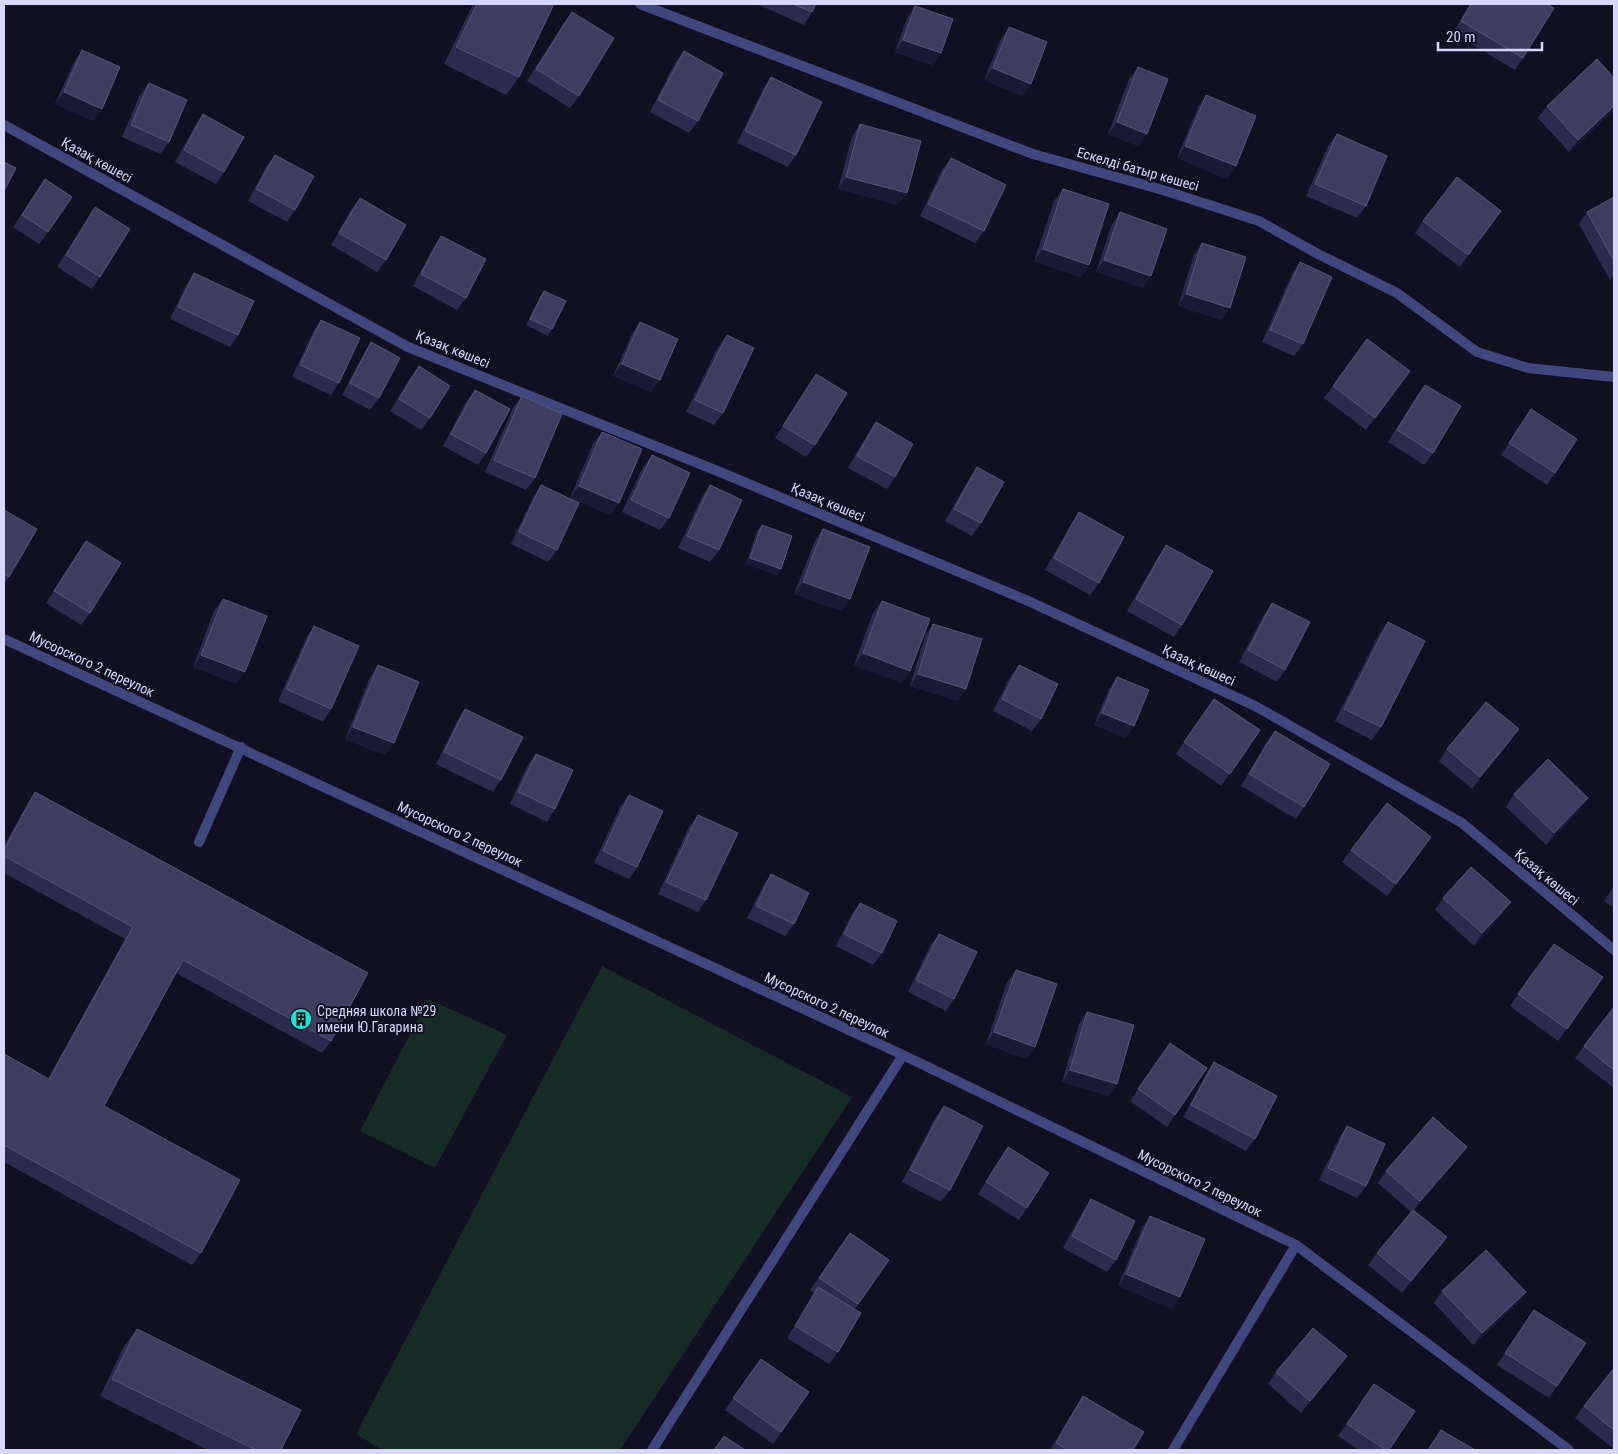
<svg xmlns="http://www.w3.org/2000/svg" width="1618" height="1454" viewBox="0 0 1618 1454" font-family="'Roboto Condensed',sans-serif">
<rect width="100%" height="100%" fill="#101022"/>
<path fill="#142b26" d="M602,966L852,1097L620,1450H382L356,1434Z
M428,999L507,1035L435,1168L360,1131Z"/>
<g fill="none" stroke-linecap="round" stroke-linejoin="round">
<path stroke="#40477c" stroke-width="10" d="M199,842L241,747"/>
<path stroke="#40477c" stroke-width="10" d="M640,4L1033,154L1163,190L1259,221L1318,254L1397,293L1477,352L1528,368L1614,377
M4,125L408,347L720,472L1026,600L1255,706L1462,823L1614,950
M4,639L903,1055L1296,1245L1569,1450
M652,1450L903,1055
M1173,1450L1296,1245"/>
</g>
<path fill="#2d2b4d" d="M473,4H554L519,77L506,95L444,64Z
M757,4H816L812,12L804,25Z
M1470,4H1547L1523,58L1515,70L1453,33Z
M915,6L941,53L933,65L895,52L907,18Z
M572,12L579,96L570,108L527,81L563,24Z
M1009,27L1031,84L1022,96L984,80L1001,39Z
M82,50L102,109L93,121L55,104L74,62Z
M684,51L698,121L689,133L650,112L675,63Z
M1138,67L1147,134L1138,146L1108,134L1129,79Z
M771,77L796,155L788,167L737,143L763,89Z
M1614,78V110L1569,152L1538,118L1547,106Z
M149,83L169,142L160,154L122,137L140,95Z
M1206,95L1236,166L1227,179L1177,158L1198,107Z
M203,114L224,172L216,184L175,162L195,126Z
M860,124L898,205L838,189L852,137Z
M1337,134L1366,206L1357,218L1306,196L1328,146Z
M275,155L295,210L287,222L248,201L266,167Z
M951,158L984,231L975,243L920,216L942,170Z
M45,179L48,232L39,244L13,227Z
M1063,189L1089,265L1081,277L1034,261L1054,201Z
M1614,197V277L1610,280L1579,224L1587,212Z
M360,198L386,260L377,272L331,245L351,210Z
M95,207L100,277L92,289L57,267Z
M1501,211L1460,267L1415,233L1423,221Z
M1120,212L1143,288L1096,272L1112,224Z
M441,236L466,298L457,310L413,286L433,248Z
M1202,243L1222,320L1178,306L1194,255Z
M1300,262L1303,344L1294,356L1262,342L1292,274Z
M194,273L238,335L230,347L170,319L186,285Z
M544,291L552,329L548,336L526,325L540,297Z
M321,320L339,383L331,395L292,377L313,332Z
M640,322L651,392L613,376L632,334Z
M727,335L723,413L714,425L686,412L718,347Z
M371,342L379,398L370,410L342,395L363,355Z
M419,366L430,418L421,430L390,411L410,378Z
M816,374L815,445L806,457L775,438Z
M1401,383L1366,430L1324,398L1333,386Z
M1425,385L1433,453L1424,465L1388,442L1416,397Z
M475,390L486,453L478,465L443,446L466,402Z
M522,396L535,478L526,490L485,472L513,408Z
M1531,409L1555,473L1547,485L1501,455Z
M876,422L895,477L887,489L848,468L867,435Z
M602,432L619,503L611,515L570,498L593,444Z
M652,455L669,518L660,530L622,512L643,467Z
M977,467L981,523L972,536L945,521L969,479Z
M541,485L557,550L548,562L511,544L533,497Z
M710,485L719,550L710,562L678,548L702,497Z
M4,510L9,577L4,584Z
M1079,512L1099,583L1090,595L1045,570L1071,524Z
M762,525L777,575L746,564L757,531Z
M823,529L842,611L794,594L815,541Z
M86,541L90,613L81,625L46,603Z
M1166,545L1182,625L1174,637L1127,611L1158,557Z
M223,599L237,684L193,667L214,611Z
M882,601L910,671L902,683L854,665L873,613Z
M1272,603L1285,670L1277,682L1239,662L1264,615Z
M1388,622L1381,727L1372,740L1335,721L1379,634Z
M933,624L966,689L958,701L910,686L925,636Z
M314,626L331,709L323,722L278,701L306,638Z
M378,665L394,743L385,755L345,739L370,677Z
M1019,665L1041,719L1032,731L993,711L1010,677Z
M1117,677L1134,726L1126,738L1094,725L1109,689Z
M1214,699L1260,730L1221,786L1176,754Z
M465,709L501,780L493,792L436,764L457,721Z
M1519,729L1510,741L1472,789L1439,761L1447,749Z
M1275,731L1304,807L1296,819L1241,786L1266,743Z
M536,754L555,809L547,822L510,804L527,766Z
M35,792L331,1041L322,1053L176,973L104,1106L201,1253L192,1265L4,1162V1054L48,1079L125,939L4,873V846L27,804Z
M1514,794L1588,798L1579,810L1546,845L1506,807Z
M629,795L637,867L629,879L594,863L620,807Z
M698,815L706,900L698,912L658,894L689,827Z
M1423,849L1387,896L1342,862L1351,850Z
M771,874L794,924L785,936L747,918L763,886Z
M1614,886V908L1604,901Z
M1443,898L1502,915L1474,946L1435,910Z
M860,903L882,953L873,965L836,946L851,915Z
M939,934L954,999L946,1011L908,992L930,946Z
M1554,944L1603,977L1558,1041L1510,1006Z
M1016,970L1035,1047L1026,1059L986,1044L1007,982Z
M1614,1007V1088L1575,1058Z
M1087,1012L1117,1084L1109,1096L1062,1082L1079,1024Z
M1170,1043L1207,1068L1167,1127L1130,1101Z
M1214,1062L1255,1139L1246,1151L1183,1117L1206,1074Z
M944,1106L950,1190L941,1202L902,1182L935,1118Z
M1347,1126L1366,1186L1357,1198L1319,1180L1339,1138Z
M1008,1147L1027,1208L1019,1220L978,1194Z
M1458,1159L1414,1210L1438,1249L1402,1293L1368,1265L1377,1253L1411,1212L1378,1183L1386,1171Z
M1091,1199L1116,1260L1107,1272L1063,1248L1083,1211Z
M1150,1216L1180,1297L1172,1309L1118,1286L1142,1228Z
M850,1233L889,1260L855,1309L838,1352L829,1364L787,1338L815,1293L810,1290Z
M1442,1291L1526,1292L1517,1304L1473,1345L1434,1303Z
M1534,1310L1557,1386L1549,1398L1497,1365Z
M137,1329L281,1450H208L100,1396L124,1346Z
M761,1359L809,1392L773,1444L725,1410Z
M1338,1368L1301,1413L1268,1384L1276,1372Z
M1614,1368V1449L1575,1418L1584,1406Z
M1374,1384L1389,1450H1359L1338,1436Z
M1083,1396L1133,1450H1050L1075,1408Z"/>
<path fill="#1a1834" d="M903,40L941,53L933,65L895,52Z
M993,68L1031,84L1022,96L984,80Z
M64,92L102,109L93,121L55,104Z
M1614,106V110L1569,152L1578,140Z
M1117,122L1147,134L1138,146L1108,134Z
M1185,146L1236,166L1227,179L1177,158Z
M846,177L907,193L898,205L838,189Z
M1501,211L1493,223L1460,267L1468,255Z
M1043,249L1089,265L1081,277L1034,261Z
M1104,260L1151,276L1143,288L1096,272Z
M1614,273V277L1610,280Z
M1186,294L1230,308L1222,320L1178,306Z
M622,364L660,380L651,392L613,376Z
M579,486L619,503L611,515L570,498Z
M750,558L781,569L777,575L746,564Z
M803,582L850,599L842,611L794,594Z
M863,653L910,671L902,683L854,665Z
M201,655L245,672L237,684L193,667Z
M918,674L966,689L958,701L910,686Z
M1102,713L1134,726L1126,738L1094,725Z
M353,727L394,743L385,755L345,739Z
M1519,729L1510,741L1472,789L1480,777Z
M1588,798L1579,810L1546,845L1554,833Z
M1431,837L1423,849L1387,896L1396,884Z
M1511,902L1502,915L1474,946L1482,933Z
M994,1032L1035,1047L1026,1059L986,1044Z
M1070,1070L1117,1084L1109,1096L1062,1082Z
M1467,1147L1458,1159L1411,1213L1420,1201Z
M1447,1237L1438,1249L1402,1293L1411,1281Z
M1126,1274L1180,1297L1172,1309L1118,1286Z
M1526,1292L1517,1304L1473,1345L1482,1333Z
M1347,1356L1338,1368L1301,1413L1310,1401Z"/>
<path fill="#3f3d60" stroke="#565678" d="M477,4H554L519,77L456,47Z
M793,4H816L812,12Z
M1471,4H1547L1554,8L1523,58L1461,21Z
M915,6L953,19L941,53L903,40Z
M572,12L614,38L579,96L536,69Z
M1009,27L1047,42L1031,84L993,68Z
M82,50L120,67L102,109L64,92Z
M684,51L723,73L698,121L658,100Z
M1597,59L1614,78V106L1578,140L1547,106Z
M1138,67L1168,79L1147,134L1117,122Z
M771,77L822,102L796,155L745,131Z
M149,83L187,100L169,142L131,125Z
M1206,95L1256,116L1236,166L1185,146Z
M203,114L244,137L224,172L184,150Z
M860,124L921,141L907,193L846,177Z
M1337,134L1387,156L1366,206L1315,184Z
M275,155L314,176L295,210L256,189Z
M951,158L1006,185L984,231L928,204Z
M4,162L16,168L4,191Z
M1457,177L1501,211L1468,255L1423,221Z
M45,179L72,197L48,232L22,215Z
M1063,189L1109,204L1089,265L1043,249Z
M1614,197V261L1587,212Z
M360,198L406,225L386,260L339,233Z
M95,207L130,229L100,277L66,255Z
M1120,212L1167,229L1151,276L1104,260Z
M441,236L486,259L466,298L421,274Z
M1202,243L1246,257L1230,308L1186,294Z
M1300,262L1332,277L1303,344L1270,330Z
M194,273L254,301L238,335L178,307Z
M544,291L566,301L552,329L530,319Z
M321,320L360,338L339,383L300,365Z
M640,322L678,339L660,380L622,364Z
M727,335L754,348L723,413L695,400Z
M1367,339L1410,371L1375,418L1333,386Z
M371,342L400,358L379,398L350,383Z
M419,366L450,386L430,418L399,399Z
M816,374L847,393L815,445L783,426Z
M1425,385L1461,406L1433,453L1397,430Z
M475,390L510,409L486,453L451,434Z
M522,396L562,414L535,478L494,460Z
M1531,409L1577,439L1555,473L1509,443Z
M876,422L913,444L895,477L857,456Z
M602,432L642,449L619,503L579,486Z
M652,455L690,473L669,518L631,500Z
M977,467L1004,482L981,523L954,509Z
M541,485L579,503L557,550L519,532Z
M710,485L742,500L719,550L687,536Z
M4,510L37,529L9,577L4,574Z
M1079,512L1124,537L1099,583L1054,558Z
M762,525L792,536L781,569L750,558Z
M823,529L870,547L850,599L803,582Z
M86,541L121,563L90,613L54,591Z
M1166,545L1213,571L1182,625L1136,599Z
M223,599L267,616L245,672L201,655Z
M882,601L930,619L910,671L863,653Z
M1272,603L1310,622L1285,670L1248,650Z
M1388,622L1425,641L1381,727L1344,709Z
M933,624L982,639L966,689L918,674Z
M314,626L359,646L331,709L286,689Z
M378,665L419,682L394,743L353,727Z
M1019,665L1058,684L1041,719L1002,699Z
M1117,677L1149,690L1134,726L1102,713Z
M1214,699L1260,730L1230,774L1184,742Z
M1486,702L1519,729L1480,777L1447,749Z
M465,709L523,737L501,780L444,752Z
M1275,731L1330,764L1304,807L1249,774Z
M536,754L573,770L555,809L518,792Z
M1548,759L1588,798L1554,833L1514,794Z
M35,792L368,973L331,1041L183,960L104,1106L240,1180L201,1253L4,1145V1054L49,1079L133,927L4,856V850Z
M629,795L663,811L637,867L603,851Z
M1387,803L1431,837L1396,884L1351,850Z
M698,815L738,833L706,900L666,882Z
M1471,867L1511,902L1482,933L1443,898Z
M771,874L809,893L794,924L756,906Z
M860,903L897,921L882,953L844,934Z
M939,934L977,952L954,999L916,980Z
M1554,944L1603,977L1567,1029L1518,994Z
M1016,970L1057,984L1035,1047L994,1032Z
M1614,1007V1070L1584,1046Z
M1087,1012L1134,1025L1117,1084L1070,1070Z
M1170,1043L1207,1068L1175,1115L1138,1089Z
M1214,1062L1277,1096L1255,1139L1191,1105Z
M944,1106L983,1126L950,1190L910,1170Z
M1433,1117L1467,1147L1420,1201L1386,1171Z
M1347,1126L1385,1144L1366,1186L1328,1168Z
M1008,1147L1049,1173L1027,1208L986,1182Z
M1091,1199L1135,1221L1116,1260L1072,1236Z
M1413,1210L1447,1237L1411,1281L1377,1253Z
M1150,1216L1205,1239L1180,1297L1126,1274Z
M850,1233L889,1260L858,1304L819,1278Z
M1486,1250L1526,1292L1482,1333L1442,1291Z
M818,1287L861,1313L838,1352L795,1326Z
M1534,1310L1586,1343L1557,1386L1505,1353Z
M1313,1328L1347,1356L1310,1401L1276,1372Z
M137,1329L301,1410L281,1450H256L112,1379Z
M761,1359L809,1392L781,1432L733,1398Z
M1614,1368V1430L1584,1406Z
M1374,1384L1415,1411L1389,1450H1386L1347,1424Z
M1083,1396L1144,1432L1133,1450H1068L1056,1443Z
M1441,1430L1475,1450H1428Z
M724,1436L745,1450H714Z"/>
<defs>
<g id="building-disc" transform="scale(1.125)"><circle r="9.5" fill="#18e4d8" stroke="#101022"/><path d="M-4-6H4V6H1V3H-1V6H-4ZM-2.5-4.3h1.7v1.8h-1.7ZM.8-4.3h1.7v1.8H.8ZM-2.5-1h1.7V.8h-1.7ZM.8-1h1.7V.8H.8Z" fill="#111"/></g>
</defs>
<g fill-rule="evenodd">
<use href="#building-disc" x="301" y="1019"/>
</g>
<g text-anchor="middle" stroke-width="4" stroke-linejoin="round" paint-order="stroke">
<g font-size="14" fill="#d5d7fb" stroke="#101022">
<text transform="translate(97 160) rotate(29)" y="5">Қазақ көшесі</text>
<text transform="translate(1138 169) rotate(16)" y="5">Ескелді батыр көшесі</text>
<text transform="translate(453 349) rotate(22)" y="5">Қазақ көшесі</text>
<text transform="translate(828 502) rotate(23)" y="5">Қазақ көшесі</text>
<text transform="translate(92 664) rotate(25)" y="5">Мусорского 2 переулок</text>
<text transform="translate(1199 665) rotate(25)" y="5">Қазақ көшесі</text>
<text transform="translate(460 834) rotate(25)" y="5">Мусорского 2 переулок</text>
<text transform="translate(1547 877) rotate(40)" y="5">Қазақ көшесі</text>
<text transform="translate(827 1005) rotate(25)" y="5">Мусорского 2 переулок</text>
<text transform="translate(1200 1183) rotate(26)" y="5">Мусорского 2 переулок</text>
</g>
<g font-size="14" fill="#d5d7fb" stroke="#101022" text-anchor="start">
<text x="317" y="1016">Средняя школа №29<tspan x="317" dy="16">имени Ю.Гагарина</tspan></text>
</g>
</g>
<rect width="1618" height="1454" fill="none" stroke="#d5d7fb" stroke-width="10"/>
<path d="M1438 42v8h104v-8" fill="none" stroke="#d5d7fb" stroke-width="2.5"/>
<text x="1446" y="42" font-size="15" fill="#d5d7fb" stroke="#101022" stroke-width="4" paint-order="stroke">20 m</text>
</svg>
